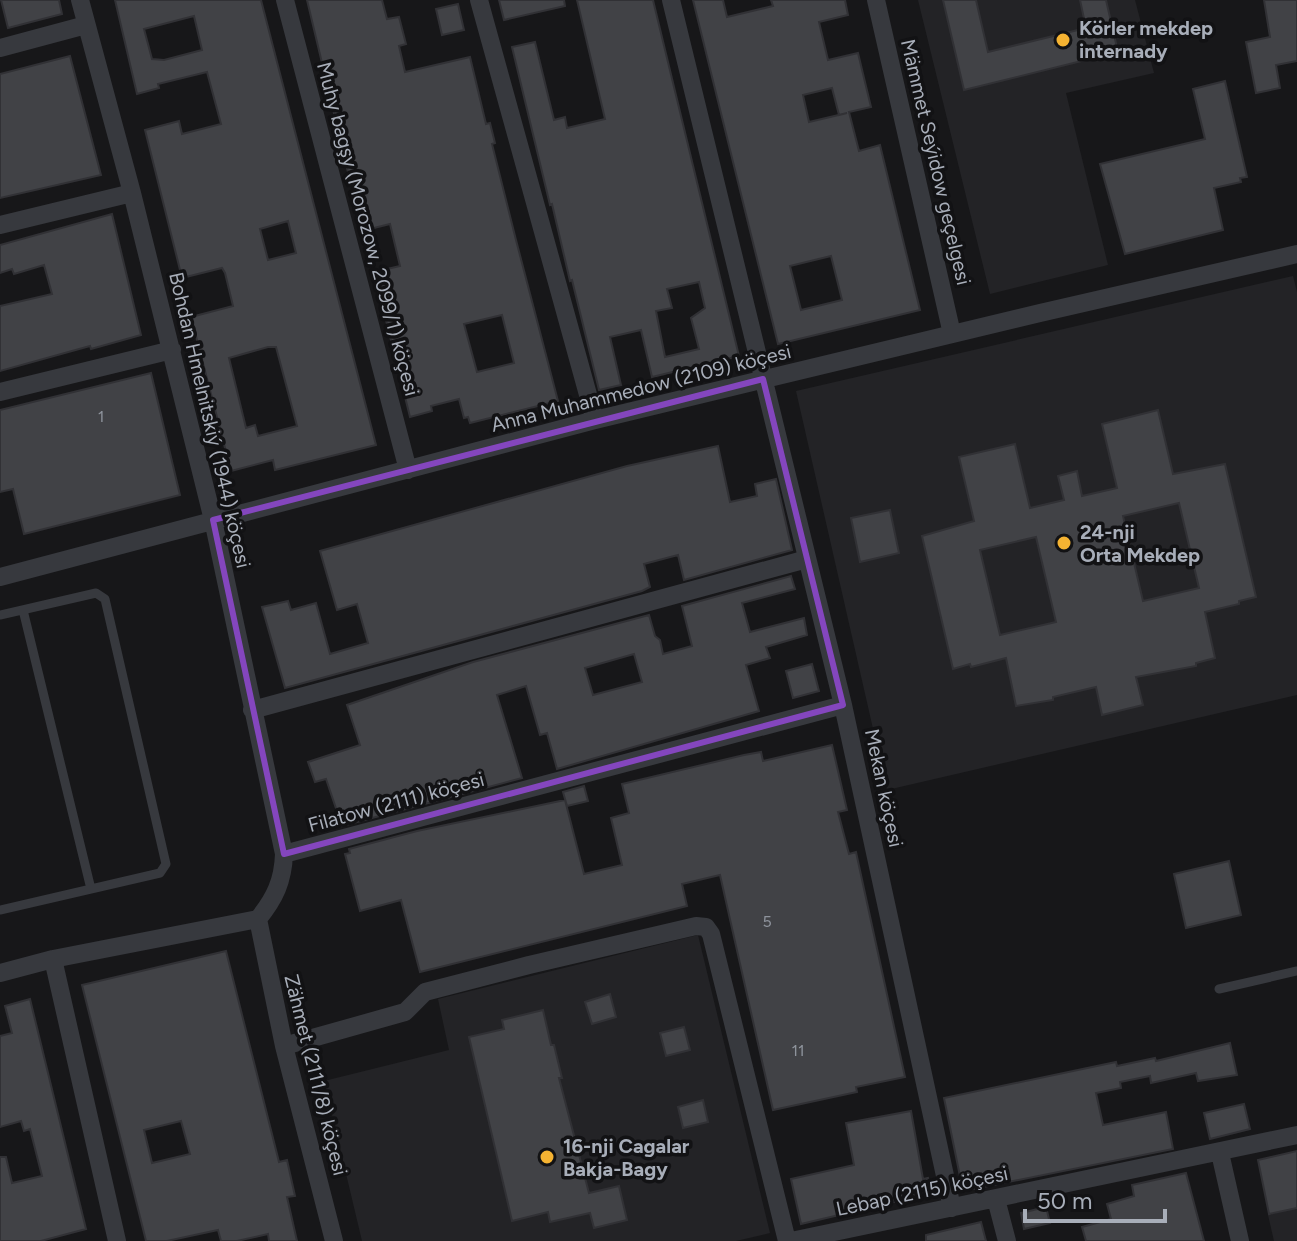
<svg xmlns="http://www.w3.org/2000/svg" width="1297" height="1241" viewBox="0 0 1297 1241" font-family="Figtree,sans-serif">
<rect width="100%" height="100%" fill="#171719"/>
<path fill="#232326" d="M918,0H1135L1154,73L1066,93L1108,265L990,294Z
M1293,276L1297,292V695L887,790L796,391Z
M698,935L770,1233L736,1241H362L324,1081L449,1050L438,999Z
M1297,1208V1241H1274L1268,1215Z"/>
<path fill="#414246" stroke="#313135" stroke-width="2" fill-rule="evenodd" d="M1,0H59L62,14L8,28Z
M115,0H261L376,445L275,470L273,460L231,471L191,317L233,306L225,273L222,268L182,278L145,130L179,121L182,134L221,124L207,72L158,84L159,88L137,94ZM194,16L202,50L164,60L152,59L144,29ZM288,221L296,253L268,260L260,229ZM268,347H276L297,426L258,436L255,425L246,428L229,358Z
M307,0H382L387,19L399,17L406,44L399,46L405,72L470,57L486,124L490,123L495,143L492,144L516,240L558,401L470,423L468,417L464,418L459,399L431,406L432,411L410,417L374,272L400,266L390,224L362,231ZM502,315L514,363L477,372L464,324Z
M499,0H564L565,6L504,20Z
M577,0H653L739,356L652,377L641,330L610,337L621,385L599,390L572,280L570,281L552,204L550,205L512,47L535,42L554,120L565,117L567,128L605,119ZM699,282L705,308L691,318L699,349L665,357L656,311L672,308L667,289Z
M693,0H723L727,17L773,6L771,0H845L848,15L819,22L828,60L858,53L871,107L849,112L859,151L880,145L920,310L778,344ZM832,88L839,115L847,113L809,122L803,95ZM831,256L842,300L801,310L790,266Z
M943,0H976L988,52L1086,28L1080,0H1106L1118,52L964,90Z
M1264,0H1297V61L1276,65L1280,88L1256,93L1246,42L1270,37Z
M458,4L464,30L442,35L436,9Z
M70,56L101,175L0,198V74Z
M1225,81L1247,177L1240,178L1241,182L1214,188L1223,230L1125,254L1100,164L1205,139L1193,89Z
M112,214L141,335L91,349L90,346L0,371V306L52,294L44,265L14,274L12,269L0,273V245Z
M151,373L180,495L24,534L13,489L0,492V410Z
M1158,410L1173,474L1225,464L1256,597L1239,601V604L1205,612L1215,658L1196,663V666L1136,677L1143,705L1102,715L1096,687L1053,697V700L1016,706L1006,658L971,667L970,664L953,669L922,536L974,521L959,457L1015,444L1030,508L1064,500L1058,476L1077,471L1082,496L1117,488L1102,424ZM1179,503L1199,588L1143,601L1123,516ZM1036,537L1056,622L1000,635L980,550Z
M718,446L730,502L757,496L755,484L776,479L792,550L684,580L678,555L644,564L650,587L642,591L285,688L262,607L288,601L291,610L316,603L330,654L368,643L357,604L337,610L320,551L627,466Z
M890,510L899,553L860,562L851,518Z
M791,576L795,589L742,603L750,632L804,618L807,635L766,647L770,658L746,665L759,711L557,769L547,733L540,735L526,686L497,695L522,778L342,826L326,779L315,782L308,762L360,745L347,705L473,662L649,615L655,636L660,640L663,654L692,646L682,606ZM634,654L642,682L593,695L585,668Z
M812,664L819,691L793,698L786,671Z
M832,745L847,810L838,812L849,854L856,852L905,1077L856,1087L857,1092L773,1110L720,875L682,884L687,906L420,972L401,900L360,911L345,854L350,853L349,849L417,831L565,800L584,874L622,865L611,818L629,813L622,784L744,755L761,752L763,761Z
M584,786L588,801L567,806L563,792Z
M1229,861L1241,915L1186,928L1174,874Z
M226,951L279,1162L287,1160L295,1196L287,1197L297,1241H269L268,1234L237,1241H221L218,1230L167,1241H146L82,985ZM181,1121L190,1154L152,1163L144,1130Z
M610,994L616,1017L592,1024L585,1002Z
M30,999L86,1229L41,1241H0V1157H6L12,1183L42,1176L30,1129L24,1131L21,1121L0,1127V1036L12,1033L5,1006Z
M543,1010L551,1045H554L562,1078H559L589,1193L619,1186L627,1220L594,1228L590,1213L550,1222L548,1212L512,1221L469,1037L504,1029L502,1020Z
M684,1027L690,1050L666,1056L660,1033Z
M1230,1043L1237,1075L1198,1081L1196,1073L1151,1083L1150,1076L1120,1082L1121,1088L1096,1093L1103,1125L1166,1112L1173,1149L963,1191L944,1098L1116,1062L1117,1066L1155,1058L1156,1061Z
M703,1100L708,1122L683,1128L678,1107Z
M1244,1104L1250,1129L1210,1139L1204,1113Z
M911,1111L923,1179L928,1178L932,1193L801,1224L791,1179L854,1165L846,1123Z
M1297,1151V1208L1269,1214L1258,1160Z
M1186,1173L1204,1241H1086L1082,1227L1111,1219L1107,1204L1134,1196L1132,1185Z
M1046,1207L1050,1223L1024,1229L1021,1213Z
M981,1222L986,1241H926V1235Z"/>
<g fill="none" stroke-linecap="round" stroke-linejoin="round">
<path stroke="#37393e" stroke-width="9" d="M23,610L91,889
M0,615L96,593L105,599L166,864L160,873L0,910
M1219,989L1297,971"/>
<path stroke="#37393e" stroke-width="18" d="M80,0L132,193L213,520L284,854
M285,0L408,470
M479,0L595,420
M671,0L843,705L952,1208
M876,0L952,334
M0,48L86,25
M0,225L132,193
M0,392L172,350
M0,577L595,420L1040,313L1297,254
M252,710L807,559
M258,919L284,1046L334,1241
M53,959L117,1241
M0,973L53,959L258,919C275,898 283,881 284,854L843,705
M284,1046L405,1012L425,992L529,965L696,926L706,927L711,934L787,1241
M1220,1153L1240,1241
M996,1199L1007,1241
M791,1241L1297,1135"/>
</g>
<path fill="none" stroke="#8446be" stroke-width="6" stroke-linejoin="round" d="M763,379L843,705L284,854L213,520Z"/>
<g fill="#f5b332" stroke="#121214" stroke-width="3">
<circle cx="1063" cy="40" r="8"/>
<circle cx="1064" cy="543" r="8"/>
<circle cx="547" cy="1157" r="8"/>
</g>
<g text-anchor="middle" stroke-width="7" stroke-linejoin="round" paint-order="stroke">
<g font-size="16" fill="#8e939c">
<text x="101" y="422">1</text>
<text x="767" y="927">5</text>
<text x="798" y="1056">11</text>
</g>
<g font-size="20" font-weight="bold" fill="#a8aeb9" stroke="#121214" text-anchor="start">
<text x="1079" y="35">Körler mekdep<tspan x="1079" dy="23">internady</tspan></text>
<text x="1080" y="539">24-nji<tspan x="1080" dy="23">Orta Mekdep</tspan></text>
<text x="563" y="1153">16-nji Cagalar<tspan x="563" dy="23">Bakja-Bagy</tspan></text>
</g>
<g font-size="20" fill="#a8aeb9" stroke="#121214">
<text transform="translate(936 162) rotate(77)" y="7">Mämmet Seýidow geçelgesi</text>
<text transform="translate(368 229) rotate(75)" y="7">Muhy bagşy (Morozow, 2099/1) köçesi</text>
<text transform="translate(641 388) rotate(-14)" y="7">Anna Muhammedow (2109) köçesi</text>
<text transform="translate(210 420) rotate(77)" y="7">Bohdan Hmelnitskiý (1944) köçesi</text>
<text transform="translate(884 788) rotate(78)" y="7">Mekan köçesi</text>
<text transform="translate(396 802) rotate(-15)" y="7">Filatow (2111) köçesi</text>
<text transform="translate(316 1075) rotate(76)" y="7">Zähmet (2111/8) köçesi</text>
<text transform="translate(922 1191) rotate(-12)" y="7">Lebap (2115) köçesi</text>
</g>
</g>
<path d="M1025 1209v12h140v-12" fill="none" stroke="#a8aeb9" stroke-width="4"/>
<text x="1037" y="1209" font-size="24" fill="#a8aeb9" stroke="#121214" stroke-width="6" paint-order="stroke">50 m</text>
</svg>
